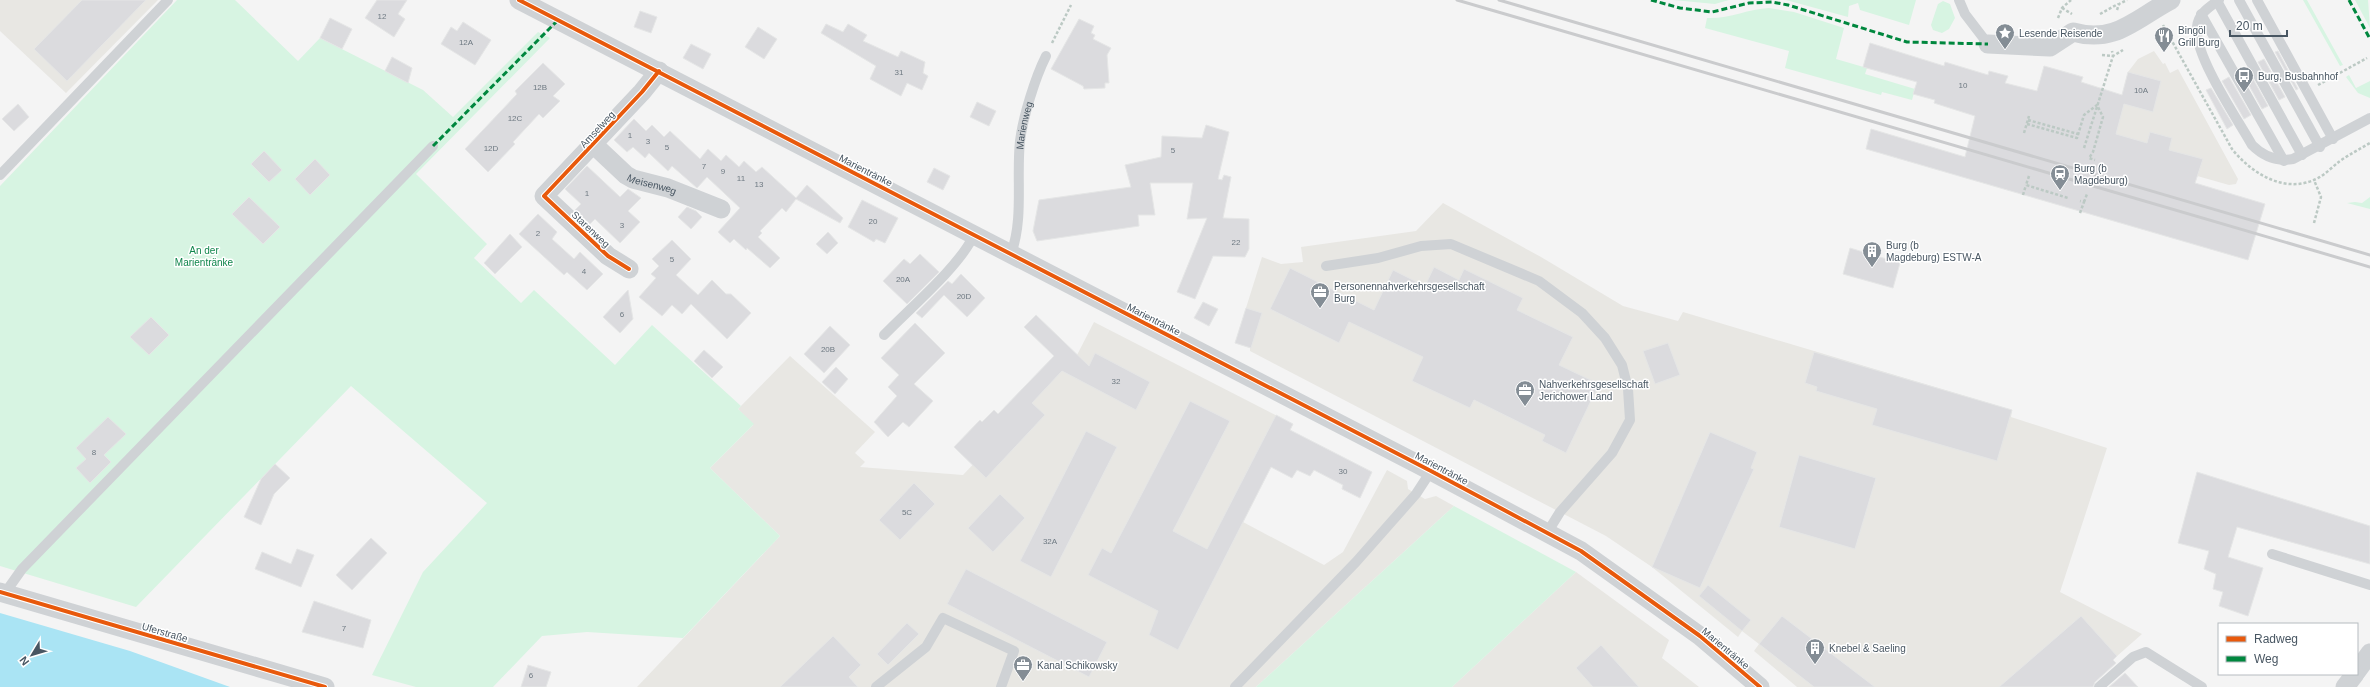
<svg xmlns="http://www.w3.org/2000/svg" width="2370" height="687" viewBox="0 0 2370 687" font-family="Arial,sans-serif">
<rect width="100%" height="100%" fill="#f4f4f4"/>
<path fill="#e8e7e3" d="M0,0H158L66,93L0,31Z
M2154,51L2163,64L2165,63L2170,73L2178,69L2238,179L2236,184L2229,185L2120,154L2111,112L2121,99L2128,72L2138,59Z
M1443,203L1541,257L1623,306L1678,321L1683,312L2012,410L2011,417L2107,448L2060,592L2142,634L2082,687H1797L1754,651L1759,644L1742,631L1738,637L1652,567L1606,536L1250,351V348L1235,343L1262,257L1281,264L1303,262L1301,247L1416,231Z
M1094,322L1293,424L1243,522L1324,565L1343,552L1387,470L1407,481L1408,489L1425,499L1436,496L1454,506L1256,687H637L780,536L710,468L753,425L738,409L790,356L875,432L855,453L865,462L860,467L963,475L1077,355Z
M1576,572L1669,640L1662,658L1699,687H1452Z"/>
<path fill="#d7f4e2" d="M177,0H235L298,61L320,38L423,90L453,117L538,32L550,38L416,174L487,244L474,258L521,303L534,290L615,365L652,325L741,406L738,409L754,424L710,468L780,536L683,638L587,632L542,636L493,687H416L372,675L423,572L487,503L351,386L136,607L0,566V186Z
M1673,0H1729L1715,4Z
M1786,0H1916L1909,25L1860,10L1858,3L1849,6L1848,17Z
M2303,0H2307L2343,65L2340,66Z
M2355,0H2368L2370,28Z
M1943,1L1950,4L1955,18L1949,29L1942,33L1933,30L1931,25L1938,4Z
M1769,8L1794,12L1844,28L1836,59L1867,68L1865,74L1915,89L1912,100L1882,92L1881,95L1785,68L1789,51L1705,28L1707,18C1729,19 1748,9 1769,8Z
M2349,75L2356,88L2370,81V98L2358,93L2346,77Z
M2370,197V209L2347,203L2355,202L2362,203Z
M1454,506L1576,572L1452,687H1256Z"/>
<path fill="#aae4f4" d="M0,613L130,651L230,687H0Z"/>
<path fill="#dbdbde" stroke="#e5e6e6" d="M82,0H146L67,81L34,49Z
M377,0H407L398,14L405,19L394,37L365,18Z
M640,11L657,17L651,33L634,27Z
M330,18L352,29L342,49L320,38Z
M1079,19L1094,26L1091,33L1095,35L1093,39L1111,48L1107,55L1109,83H1105V88L1084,89L1083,86L1051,69Z
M463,22L491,40L475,65L441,44L451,27L457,31Z
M826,24L843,32L848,24L867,35L863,41L898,57L901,51L925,62L923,73L928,76L922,90L907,83L901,96L870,79L876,66L821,33Z
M758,27L777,39L764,59L745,47Z
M1870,43L1944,66L1945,62L1988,75L1989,71L2008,76L2005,83L2037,91L2044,66L2083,77L2081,82L2122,95L2128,72L2161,81L2153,112L2124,104L2116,134L2147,143L2150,132L2172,138L2169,150L2203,159L2195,183L2265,204L2248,260L1866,149L1871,129L1965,157L1975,116L1934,103L1935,100L1913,94L1917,82L1863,67Z
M691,44L711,54L703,69L683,58Z
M2278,51L2298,89L2296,90L2275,52Z
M392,57L412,68L408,83L385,71Z
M2264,59L2285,97L2279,100L2258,62Z
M543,63L565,84L553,96L560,101L543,118L539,114L513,142L515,144L488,172L465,149L517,94L515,91Z
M2247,68L2268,106L2262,109L2241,71Z
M2229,77L2251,115L2244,119L2222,81Z
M2211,88L2233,125L2227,129L2206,90Z
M977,102L996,111L989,126L970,117Z
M18,104L29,117L14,131L2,119Z
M634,119L646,131L652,125L664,137L670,131L700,159L708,149L721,161L726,155L739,167L744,161L756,172L762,167L796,198L807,185L843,218L840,223L796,199L786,212L782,208L760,231L762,233L758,237L780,258L770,268L747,248L746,250L734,239L730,243L718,232L740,208L707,177L697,188L672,166L668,171L649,153L645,158L633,147L627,152L614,140Z
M1206,125L1229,132L1218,179L1222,180L1224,175L1231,177L1223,218L1249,219V249L1245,257L1213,256L1195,299L1177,292L1207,218L1187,219L1193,183H1150L1155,215H1138L1139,226L1037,241L1033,231L1039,200L1131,187L1125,165L1161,157L1162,136L1202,138Z
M264,151L282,170L269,182L251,164Z
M315,159L330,175L310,195L295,179Z
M587,166L620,197L628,189L641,198L628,211L640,222L620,243L595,219L590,224L575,210L581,204L565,189Z
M934,168L950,176L943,190L927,182Z
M249,197L280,227L263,244L232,214Z
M862,200L898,218L885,243L876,239L874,242L848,227Z
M687,207L696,211L702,217L691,229L678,217Z
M538,214L557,232L552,239L574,259L580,252L603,274L587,290L567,272L564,275L519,234Z
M828,232L838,243L827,254L816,244Z
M510,234L522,247L495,274L484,263Z
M672,240L691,259L676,275L698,295L712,280L726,294H731L751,313L727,339L691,304L682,314L672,305L662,316L639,297L656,278L651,274L659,266L652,259Z
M1850,248L1900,263L1893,288L1843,274Z
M920,254L939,272L907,304L883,281L904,259L910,264Z
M1434,267L1459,280L1464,269L1523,298L1517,310L1573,337L1559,365L1599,384L1566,453L1542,441L1545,435L1474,400L1470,408L1412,381L1423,357L1349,322L1339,343L1270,309L1290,268L1374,310L1393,270L1425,286Z
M961,274L985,298L967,317L944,295L922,318L916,313L948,281L952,284Z
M628,290L633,319L620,333L603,317Z
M1203,302L1218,309L1209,326L1194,318Z
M1246,308L1262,313L1251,348L1235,343Z
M1036,315L1089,366L1095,353L1150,382L1136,410L1062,371L1032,403L1045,415L986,478L954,447L980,420L982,422L994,410L998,414L1054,356L1024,327Z
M151,317L169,335L149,355L130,337Z
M915,323L945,353L914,384L933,401L909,427L903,422L888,437L874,422L897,396L888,387L899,375L881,358Z
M830,326L850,345L824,373L804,354Z
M1668,343L1680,375L1655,384L1643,351Z
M704,350L723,367L712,378L694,361Z
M1814,352L2012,410L1997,461L1872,425L1877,409L1816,391L1817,387L1805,383Z
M836,367L848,379L835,394L822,382Z
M1190,401L1230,421L1173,531L1207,549L1276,415L1293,424L1290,430L1372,472L1360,498L1342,489L1343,485L1314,470L1310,476L1297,470L1292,478L1271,467L1178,650L1149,635L1158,611L1088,575L1102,548L1111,553Z
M108,417L126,434L104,455L111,462L90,483L76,468L86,459L76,448Z
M1086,431L1117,447L1051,577L1020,561Z
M1710,432L1757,452L1751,468L1754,469L1700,588L1652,567Z
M1799,455L1876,478L1855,549L1779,527Z
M275,464L290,478L274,494L261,525L244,517L261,479Z
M2197,472L2370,526V564L2237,527L2228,557L2263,568L2248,616L2219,606L2223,592L2213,589L2216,574L2204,569L2209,551L2178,543Z
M914,483L935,504L900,540L879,520Z
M1000,494L1025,518L993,552L968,528Z
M371,538L387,553L352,590L336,575Z
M297,549L314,555L301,587L255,569L262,552L291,564Z
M966,569L1107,642L1089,677L947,604Z
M1708,585L1751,620L1742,631L1699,596Z
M314,601L371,620L363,648L302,632Z
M1782,616L1875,687H1814L1759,644Z
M2081,616L2117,656L2113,660L2116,663L2095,682L2093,687H1999Z
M907,623L919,634L888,665L877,654Z
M833,636L861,665L849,677L858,687H780Z
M1601,645L1639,687H1593L1576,668Z
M528,665L551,672L546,687H521Z
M2125,673L2138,687H2109Z"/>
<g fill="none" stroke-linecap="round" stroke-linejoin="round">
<path stroke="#bcc9c4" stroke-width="2.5" stroke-dasharray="3 2" stroke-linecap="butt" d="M2062,8L2072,14
M2117,10L2119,4L2127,0
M2100,14L2118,4
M2058,18L2062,8L2071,0
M2163,25L2232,149C2252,174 2286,195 2318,178C2326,174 2333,166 2340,161C2350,154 2360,149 2370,143
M1052,43L1071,5
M2102,55L2113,56L2123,50
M2318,85L2367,58
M2028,120L2078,134
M2027,124L2077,138L2084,115L2097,105L2103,117L2093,152L2089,158L2095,160
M2024,133L2029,116
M2084,148L2113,56L2112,51
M2029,176L2026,185L2068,198
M2023,195L2026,185
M2084,202L2087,194
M2080,213L2084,202L2080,201
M2314,223L2321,197L2314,180"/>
<g stroke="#cfd2d5" stroke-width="10">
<path d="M1959,0L1965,14L1988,44"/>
<path d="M2219,0C2209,7 2198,14 2197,27C2193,54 2238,120 2252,145C2264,157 2277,162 2293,159L2370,118"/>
<path d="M2239,0L2320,147"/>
<path d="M2257,0L2333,139"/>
<path d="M2217,1L2302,155"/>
<path d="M2201,14L2284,161"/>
<path d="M0,175L168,0"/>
<path id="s1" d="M1011,254C1024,218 1016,178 1020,141C1023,117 1035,78 1046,56"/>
<path d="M1326,266L1378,258L1421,246L1451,244L1539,281L1582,313L1605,338L1622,365L1628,389L1630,420L1612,453L1560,512L1547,533"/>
<path d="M884,335C910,308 959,267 974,235"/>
<path d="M2272,554L2370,585"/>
<path d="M5,593L22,569L433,146"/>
<path d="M876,687L926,647L943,618L1014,651L1001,687"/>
<path d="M1235,687L1356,562L1416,494L1431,471"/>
<path d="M2099,687L2133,657L2146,652L2202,687"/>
</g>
<g stroke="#cfd2d5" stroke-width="19">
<path d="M519,0L1431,471L1581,551L1700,636L1760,687"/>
<path d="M1988,44L2050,47L2073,32C2115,44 2135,19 2171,0"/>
<path id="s2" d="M593,144L626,175L633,179L668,188L721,209"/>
<path d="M629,269L608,256L544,196L642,92L659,71"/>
<path d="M0,592L325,687"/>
<path d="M2357,671L2370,653"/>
<path d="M2345,687L2355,674"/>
</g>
<path stroke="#cacbcd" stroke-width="3" d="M1457,0L2370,267
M1499,0L2370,255"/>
<path stroke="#00873e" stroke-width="3" stroke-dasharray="6 3" stroke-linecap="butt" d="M1651,0L1680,8L1712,12L1749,3L1772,2L1788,5L1907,42L1988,44
M2349,0L2370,39
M433,146L558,20"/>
<g stroke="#fff" stroke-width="6">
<path id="cycleway" d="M519,0L1431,471L1581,551L1700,636L1760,687
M629,269L608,256L544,196L642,92L659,71
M0,592L325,687"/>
</g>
<use href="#cycleway" stroke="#e8590c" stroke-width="4"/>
</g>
<defs>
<g id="sight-pin" transform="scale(1)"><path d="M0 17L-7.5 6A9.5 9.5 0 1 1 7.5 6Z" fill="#848d95" stroke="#fff"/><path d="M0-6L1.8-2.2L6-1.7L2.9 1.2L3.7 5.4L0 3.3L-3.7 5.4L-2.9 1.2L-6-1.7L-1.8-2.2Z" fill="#fff"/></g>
<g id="restaurant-pin" transform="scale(1)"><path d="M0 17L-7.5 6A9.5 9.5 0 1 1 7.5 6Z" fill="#848d95" stroke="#fff"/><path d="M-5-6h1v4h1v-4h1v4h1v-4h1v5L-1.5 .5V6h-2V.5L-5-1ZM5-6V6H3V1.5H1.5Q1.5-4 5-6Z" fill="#fff"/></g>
<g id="bus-pin" transform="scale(1)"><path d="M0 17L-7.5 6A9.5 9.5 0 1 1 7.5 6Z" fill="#848d95" stroke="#fff"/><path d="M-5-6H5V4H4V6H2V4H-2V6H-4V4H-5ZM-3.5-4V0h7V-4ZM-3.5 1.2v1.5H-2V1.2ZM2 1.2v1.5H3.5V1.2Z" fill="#fff"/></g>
<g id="station-pin" transform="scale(1)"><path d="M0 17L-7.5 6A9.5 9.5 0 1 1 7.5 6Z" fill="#848d95" stroke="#fff"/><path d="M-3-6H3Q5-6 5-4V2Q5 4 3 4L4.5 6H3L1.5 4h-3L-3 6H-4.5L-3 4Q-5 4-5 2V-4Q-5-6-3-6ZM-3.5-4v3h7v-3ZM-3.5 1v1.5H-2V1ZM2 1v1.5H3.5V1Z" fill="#fff"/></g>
<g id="building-pin" transform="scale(1)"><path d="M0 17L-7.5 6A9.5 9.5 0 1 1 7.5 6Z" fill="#848d95" stroke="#fff"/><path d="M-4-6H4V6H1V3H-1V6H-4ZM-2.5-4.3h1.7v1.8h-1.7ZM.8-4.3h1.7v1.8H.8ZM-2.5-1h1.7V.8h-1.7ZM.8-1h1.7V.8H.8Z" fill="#fff"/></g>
<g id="office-pin" transform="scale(1)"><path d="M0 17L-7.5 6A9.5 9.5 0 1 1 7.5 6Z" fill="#848d95" stroke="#fff"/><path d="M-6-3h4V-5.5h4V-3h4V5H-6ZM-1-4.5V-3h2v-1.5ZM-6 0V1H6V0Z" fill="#fff"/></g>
</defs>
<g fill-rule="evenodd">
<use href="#sight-pin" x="2005" y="33"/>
<use href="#restaurant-pin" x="2164" y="36"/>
<use href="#bus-pin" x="2244" y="76"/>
<use href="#station-pin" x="2060" y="174"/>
<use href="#building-pin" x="1872" y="251"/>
<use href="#office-pin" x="1320" y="292"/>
<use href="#office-pin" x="1525" y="390"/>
<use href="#building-pin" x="1815" y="648"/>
<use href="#office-pin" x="1023" y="665"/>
</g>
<g text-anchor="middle" stroke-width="3" stroke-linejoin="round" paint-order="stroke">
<g font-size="8" fill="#6e7982">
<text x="382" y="19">12</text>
<text x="466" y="45">12A</text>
<text x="899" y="75">31</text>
<text x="1963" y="88">10</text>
<text x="540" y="90">12B</text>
<text x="2141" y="93">10A</text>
<text x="515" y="121">12C</text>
<text x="630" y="138">1</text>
<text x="648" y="144">3</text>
<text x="667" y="150">5</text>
<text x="491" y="151">12D</text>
<text x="1173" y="153">5</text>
<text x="704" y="169">7</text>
<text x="723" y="174">9</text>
<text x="741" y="181">11</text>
<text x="759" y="187">13</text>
<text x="587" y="196">1</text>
<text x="873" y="224">20</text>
<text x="622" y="228">3</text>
<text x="538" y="236">2</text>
<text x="1236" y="245">22</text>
<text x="672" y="262">5</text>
<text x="584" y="274">4</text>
<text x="903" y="282">20A</text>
<text x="964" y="299">20D</text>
<text x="622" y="317">6</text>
<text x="828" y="352">20B</text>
<text x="1116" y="384">32</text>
<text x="94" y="455">8</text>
<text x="1343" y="474">30</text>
<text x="907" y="515">5C</text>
<text x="1050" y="544">32A</text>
<text x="344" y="631">7</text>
<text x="531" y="678">6</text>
</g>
<g font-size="10" fill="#485662" stroke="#fff" text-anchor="start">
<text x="2178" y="34">Bingöl<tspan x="2178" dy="12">Grill Burg</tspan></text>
<text x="2019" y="37">Lesende Reisende</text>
<text x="2258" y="80">Burg, Busbahnhof</text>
<text x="2074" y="172">Burg (b<tspan x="2074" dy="12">Magdeburg)</tspan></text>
<text x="1886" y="249">Burg (b<tspan x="1886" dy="12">Magdeburg) ESTW-A</tspan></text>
<text x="1334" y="290">Personennahverkehrsgesellschaft<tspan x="1334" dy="12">Burg</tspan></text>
<text x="1539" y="388">Nahverkehrsgesellschaft<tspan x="1539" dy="12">Jerichower Land</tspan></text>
<text x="1829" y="652">Knebel &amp; Saeling</text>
<text x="1037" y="669">Kanal Schikowsky</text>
</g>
<g font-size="10" fill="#485662" stroke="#fff">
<text dy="4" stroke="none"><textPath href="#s1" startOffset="130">Marienweg</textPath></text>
<text transform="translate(597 129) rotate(-47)" y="4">Amselweg</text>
<text transform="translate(866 170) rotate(27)" y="4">Marientränke</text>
<text dy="4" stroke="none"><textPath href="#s2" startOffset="73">Meisenweg</textPath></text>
<text transform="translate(591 229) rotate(43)" y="4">Starenweg</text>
<text transform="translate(1154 319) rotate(27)" y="4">Marientränke</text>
<text transform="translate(1442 468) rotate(28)" y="4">Marientränke</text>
<text transform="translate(165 632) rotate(16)" y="4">Uferstraße</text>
<text transform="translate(1726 648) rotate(40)" y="4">Marientränke</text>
</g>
<g font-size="10" fill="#10864c" stroke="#fff">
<text x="204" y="254">An der<tspan x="204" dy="12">Marientränke</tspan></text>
</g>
</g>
<rect x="2218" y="623" width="140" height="52" fill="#ffffff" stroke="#b6bbc0"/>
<rect x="2226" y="636" width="20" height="6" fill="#e8590c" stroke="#b6bbc0"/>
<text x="2254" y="643" font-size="12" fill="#485662">Radweg</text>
<rect x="2226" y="656" width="20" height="6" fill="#00873e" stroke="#b6bbc0"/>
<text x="2254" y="663" font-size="12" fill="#485662">Weg</text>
<g transform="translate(32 655) rotate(232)" stroke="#ffffff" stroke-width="3" paint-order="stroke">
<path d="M0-3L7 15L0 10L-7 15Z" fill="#485662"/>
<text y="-6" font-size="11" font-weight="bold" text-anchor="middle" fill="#485662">N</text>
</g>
<path d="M2230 30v6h57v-6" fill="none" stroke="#485662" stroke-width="2"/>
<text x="2236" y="30" font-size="12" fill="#485662" stroke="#ffffff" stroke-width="3" paint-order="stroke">20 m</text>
</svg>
